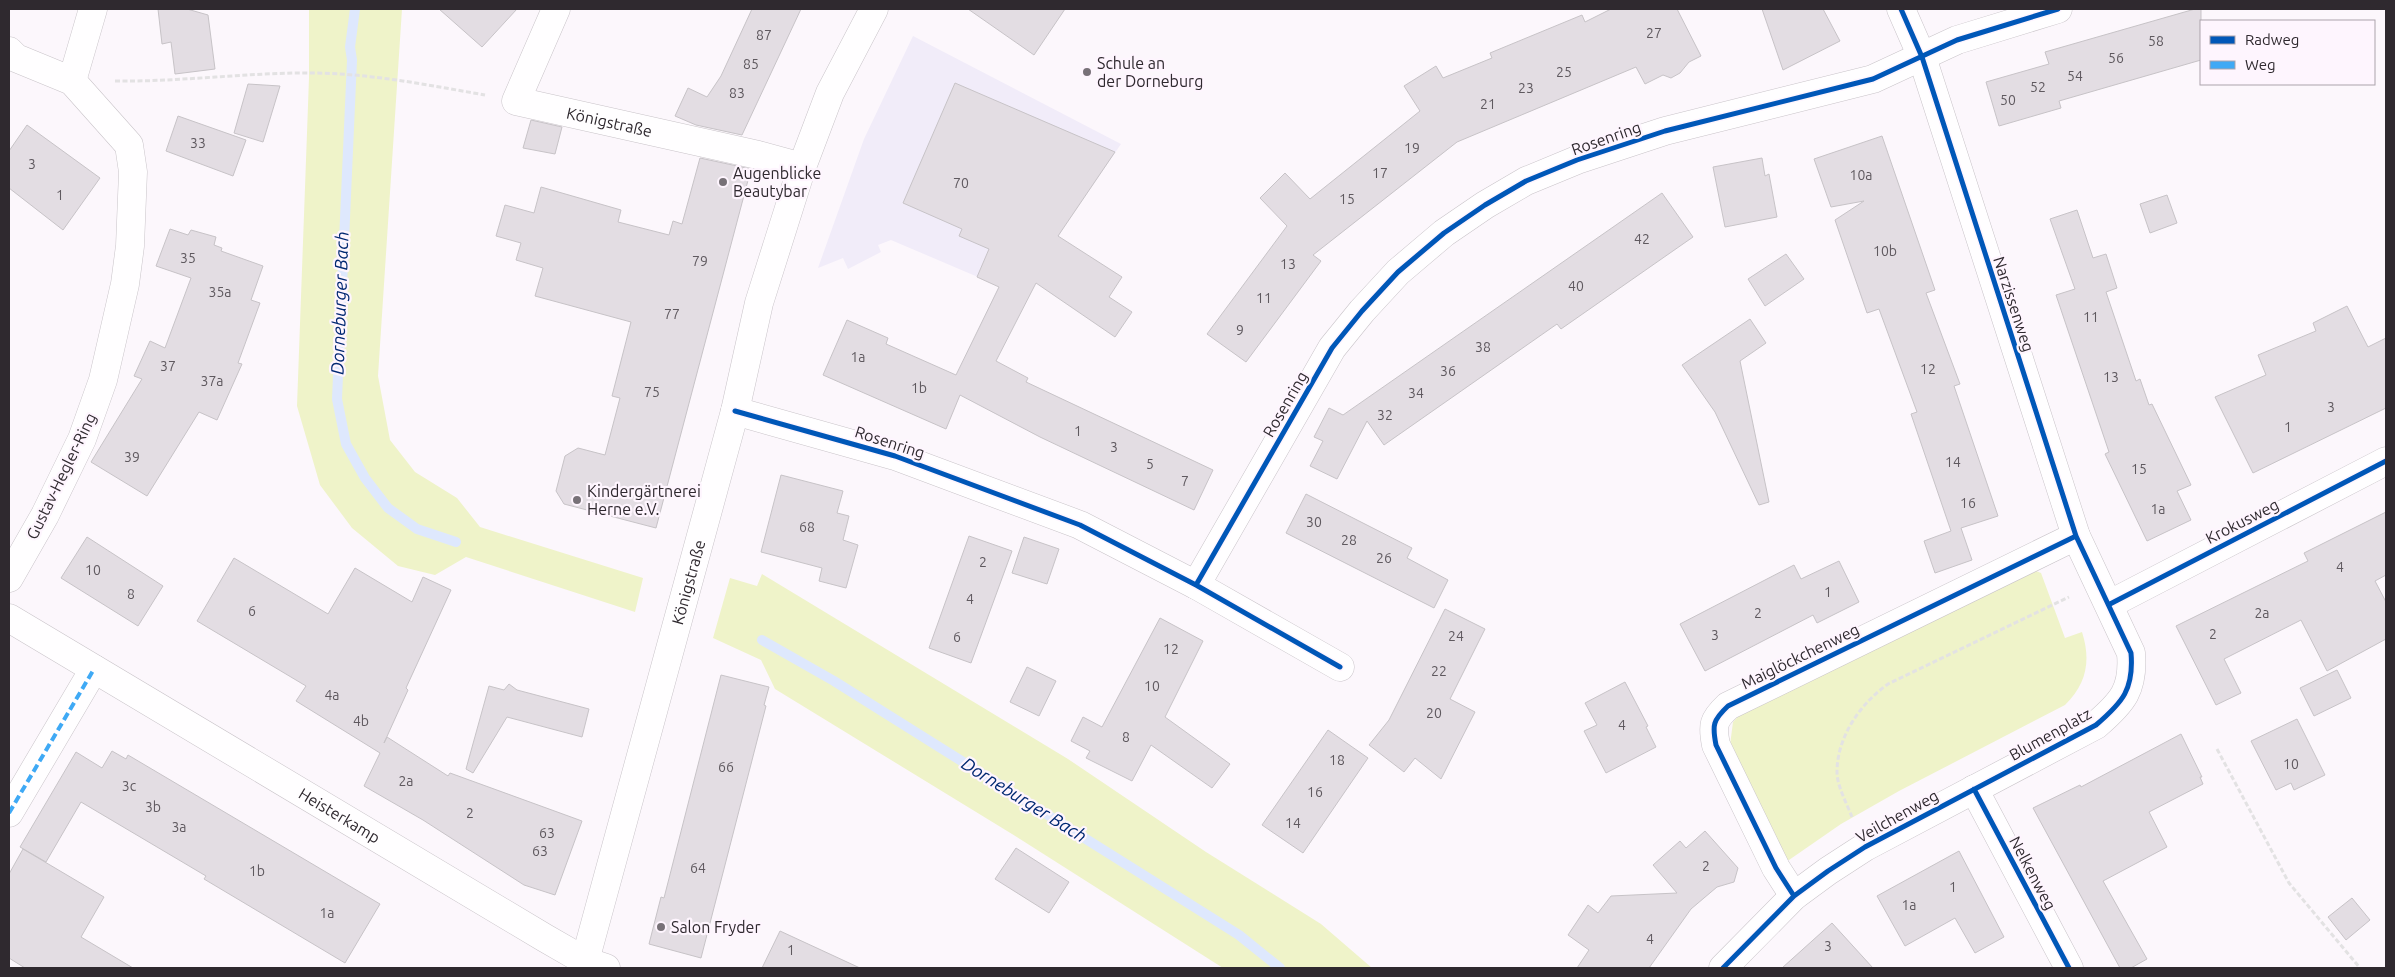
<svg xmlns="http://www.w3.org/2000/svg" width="2395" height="977" viewBox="0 0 2395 977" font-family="Ubuntu,sans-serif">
<rect width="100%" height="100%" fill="#fcf7fc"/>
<path fill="#f1ecf9" d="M913,36L1121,144L1063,228L1004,345L977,332L999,286L891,240L878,245L881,252L848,269L843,258L818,268L864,139Z"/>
<path fill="#eff3c9" d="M309,9H402L378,376L390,440L415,472L457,498L480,527L643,578L635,612L466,557L435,575L398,566L352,528L320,485L297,406L309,78Z
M2036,571L2041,573L2065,638L2082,632C2091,660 2087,684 2065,705L1899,791L1841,824L1789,860H1785L1730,745L1733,722L1742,712Z
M762,574L1068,759L1206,852L1321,924L1372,968H1223L1012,834L775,689L761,660L713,638L730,578L757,586Z"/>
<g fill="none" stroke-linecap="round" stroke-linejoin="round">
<path stroke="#dee8fd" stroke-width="10" d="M355,9L350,47L352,60L337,399L346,444L365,478L388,508L417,529L456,542
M762,640L834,681L1239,935L1280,968"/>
</g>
<path fill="#e3dde3" stroke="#c7c3c7" d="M158,9H187L208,15L215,69L175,74L171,42L162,44Z
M439,9H517L482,47Z
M752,9H801L742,135L696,125L675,116L688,88L707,97L721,76Z
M968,9H1065L1034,55Z
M1611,9H1677L1701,56L1689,62L1680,73L1671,78L1663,75L1645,84L1636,67L1457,142L1313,255L1321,261L1246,362L1207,334L1287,226L1260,198L1285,173L1310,199L1420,111L1404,86L1436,66L1443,78L1492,58L1490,53L1582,15L1585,22Z
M1762,9H1823L1840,41L1783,70Z
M2195,9H2201V60L2059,101L2061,108L1999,126L1986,82L2049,64L2045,52Z
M955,83L1115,152L1058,236L1122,277L1109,297L1132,312L1115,337L1036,283L996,361L1028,378L1026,382L1213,470L1194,510L1040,437L960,395L946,429L823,375L847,320L888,338L886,344L956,375L999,287L977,277L989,249L959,236L962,229L903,203Z
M248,84L280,86L263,142L234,133Z
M178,116L246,140L233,176L166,151Z
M531,120L562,127L555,154L523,148Z
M27,125L100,178L63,230L9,188V151Z
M1882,136L1935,290L1926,293L1960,384L1954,386L1998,516L1961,528L1972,560L1935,573L1924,541L1951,531L1911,414L1917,412L1879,309L1867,313L1835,220L1864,201L1831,207L1814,159Z
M700,158L751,169L656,528L564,504L556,491L565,456L578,448L605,455L620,398L612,396L631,322L535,296L543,268L516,260L521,243L496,236L505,205L534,213L541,187L621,210L618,222L669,235L673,221L682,224Z
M1762,158L1765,176L1769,174L1777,217L1725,227L1713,167Z
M1662,193L1693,237L1561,329L1557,324L1384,445L1367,421L1337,479L1310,466L1323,441L1314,437L1329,408L1343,415Z
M2167,195L2177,223L2150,233L2140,204Z
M2077,210L2093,258L2106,254L2117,288L2106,292L2136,381L2140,379L2149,405L2152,404L2191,485L2177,491L2191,520L2147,541L2105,454L2109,452L2056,295L2075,289L2050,219Z
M170,229L188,235L191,230L216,237L214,245L222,248L221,251L263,266L251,300L260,303L238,363L242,364L217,420L199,412L147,496L91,462L142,379L134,376L150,341L165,348L191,278L156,266Z
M1786,254L1804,279L1765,306L1748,279Z
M2347,306L2368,347L2386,338V408L2253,473L2215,397L2266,375L2258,355L2316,331L2313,323Z
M1750,319L1766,343L1740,361L1769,502L1759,505L1715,412L1682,365Z
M781,475L843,491L837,513L849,516L843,540L858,545L846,588L819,581L822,568L761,552Z
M1306,494L1412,548L1407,558L1448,580L1434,608L1286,533Z
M2386,512V575L2375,581L2386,602V639L2327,671L2301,620L2224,659L2241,693L2216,705L2176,626L2308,561L2304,553Z
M969,536L1012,551L971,663L929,648Z
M87,537L163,586L138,626L61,578Z
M1024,537L1059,549L1047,584L1012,573Z
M234,558L328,614L355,568L412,602L423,577L451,590L406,688L408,690L384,743L387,737L448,776L450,773L582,821L555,895L524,885L423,820L364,786L380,753L296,701L306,686L197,621Z
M1839,561L1859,602L1817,623L1813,615L1705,671L1680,624L1794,565L1801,579Z
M1445,609L1485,629L1450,699L1475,712L1441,779L1415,758L1404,772L1369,745L1389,720Z
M1160,618L1203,641L1165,717L1230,764L1212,788L1151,745L1132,781L1086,758L1090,751L1071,741L1083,717L1102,727Z
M1027,667L1056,681L1039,716L1010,702Z
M2337,670L2351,698L2314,716L2300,688Z
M721,675L769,687L764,705L766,706L701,958L649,944L661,897L664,898Z
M1625,682L1648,726L1646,727L1656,747L1606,773L1584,731L1597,725L1585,703Z
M509,684L517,690L589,709L582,737L507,717L473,773L466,769L489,686L504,690Z
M2297,719L2325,775L2294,790L2291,783L2276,790L2251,741Z
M1328,730L1368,758L1303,853L1262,825Z
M2181,734L2202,777H2200L2203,784L2149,812L2167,847L2103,881L2147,959L2131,968H2120L2033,808L2080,785L2081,787Z
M112,751L126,759L128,755L380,904L345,963L204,879L206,876L81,802L46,862L20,847L76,752L102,768Z
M1705,831L1738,868L1734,882L1717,887L1691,909L1649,968H1577L1589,950L1568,935L1588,905L1598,913L1611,896L1677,893L1653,865L1680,841L1686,848Z
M1016,848L1069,882L1049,913L995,879Z
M23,849L104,897L81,937L133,968H25L9,958V874Z
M1959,851L2004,937L1975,953L1955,918L1905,946L1877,896Z
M2352,898L2370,920L2346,940L2328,917Z
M1832,923L1873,968H1782Z
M780,931L860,968H762Z"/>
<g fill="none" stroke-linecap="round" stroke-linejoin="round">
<g stroke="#c9c4c9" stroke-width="29">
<g id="minor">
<path id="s1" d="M556,9L516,101L758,155L802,167"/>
<path d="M9,51L16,58L72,81L129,145L133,172L130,246L125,284L103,380L82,439L45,515L9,578"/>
<path d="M72,81L93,9"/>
<path d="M735,411L895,456L1080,525L1196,585L1340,667"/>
<path d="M1196,585L1332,348L1362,311L1398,272L1444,233L1485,205L1526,181L1577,160L1665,131L1873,79L1957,40L2058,9"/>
<path d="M2110,604L2386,461"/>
<path id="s2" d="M9,618L545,938L585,961L606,968"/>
<path d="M1974,789L2069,968"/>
<path d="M9,813L94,669"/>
<path d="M1794,896L1776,868L1716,745C1712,725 1713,720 1728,706L2076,536"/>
<path id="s3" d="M583,968L735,411L759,303L802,167L830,93L874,9"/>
<path d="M1723,968L1794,896L1828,871L1865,847L2096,725C2123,702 2134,689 2131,653L2076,536L1922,57L1901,9"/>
</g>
</g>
<path stroke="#e3e2e3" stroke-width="3" stroke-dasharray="5 2.5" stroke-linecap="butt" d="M115,81C182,82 249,72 316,73C373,74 428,85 485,95
M2217,749L2289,883L2360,968
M1852,817C1847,804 1837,786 1837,772C1837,737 1860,704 1888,684L2069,597"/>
<use href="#minor" stroke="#fffeff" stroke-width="28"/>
<path stroke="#3fa9f5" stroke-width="4" stroke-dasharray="8 4" stroke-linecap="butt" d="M9,813L94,669"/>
<g stroke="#fef5fe" stroke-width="8">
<path id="cycleway" d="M735,411L895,456L1080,525L1196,585L1340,667
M1196,585L1332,348L1362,311L1398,272L1444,233L1485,205L1526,181L1577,160L1665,131L1873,79L1957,40L2058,9
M2110,604L2386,461
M1974,789L2069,968
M1794,896L1776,868L1716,745C1712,725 1713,720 1728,706L2076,536
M1723,968L1794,896L1828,871L1865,847L2096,725C2123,702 2134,689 2131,653L2076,536L1922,57L1901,9"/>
</g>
<use href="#cycleway" stroke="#0057b8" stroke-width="5"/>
</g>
<g fill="#777177" stroke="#fef5fe" stroke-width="2">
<circle cx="1087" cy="72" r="5"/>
<circle cx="723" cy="182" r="5"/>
<circle cx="577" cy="500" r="5"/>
<circle cx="661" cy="927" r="5"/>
</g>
<g text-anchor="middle" stroke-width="4.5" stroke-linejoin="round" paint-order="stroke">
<g font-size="14" fill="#5f595f">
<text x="1654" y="38">27</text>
<text x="764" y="40">87</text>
<text x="2156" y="46">58</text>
<text x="2116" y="63">56</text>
<text x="751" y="69">85</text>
<text x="1564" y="77">25</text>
<text x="2075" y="81">54</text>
<text x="2038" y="92">52</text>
<text x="1526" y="93">23</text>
<text x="737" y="98">83</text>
<text x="2008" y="105">50</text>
<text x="1488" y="109">21</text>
<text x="198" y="148">33</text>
<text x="1412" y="153">19</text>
<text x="32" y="169">3</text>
<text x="1380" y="178">17</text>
<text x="1861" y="180">10a</text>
<text x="961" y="188">70</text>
<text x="60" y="200">1</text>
<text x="1347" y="204">15</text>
<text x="1642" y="244">42</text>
<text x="1885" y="256">10b</text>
<text x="188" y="263">35</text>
<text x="700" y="266">79</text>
<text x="1288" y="269">13</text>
<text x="1576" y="291">40</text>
<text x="220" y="297">35a</text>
<text x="1264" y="303">11</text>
<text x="672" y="319">77</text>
<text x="2091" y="322">11</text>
<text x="1240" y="335">9</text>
<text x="1483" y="352">38</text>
<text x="858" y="362">1a</text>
<text x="168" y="371">37</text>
<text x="1928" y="374">12</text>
<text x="1448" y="376">36</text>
<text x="2111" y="382">13</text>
<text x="212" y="386">37a</text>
<text x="919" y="393">1b</text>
<text x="652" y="397">75</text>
<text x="1416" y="398">34</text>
<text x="2331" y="412">3</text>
<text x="1385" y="420">32</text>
<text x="2288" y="432">1</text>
<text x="1078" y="436">1</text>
<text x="1114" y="452">3</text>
<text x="132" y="462">39</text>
<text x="1953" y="467">14</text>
<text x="1150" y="469">5</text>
<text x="2139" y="474">15</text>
<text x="1185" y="486">7</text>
<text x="1968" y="508">16</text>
<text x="2158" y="514">1a</text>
<text x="1314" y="527">30</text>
<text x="807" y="532">68</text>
<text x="1349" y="545">28</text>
<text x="1384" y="563">26</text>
<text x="983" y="567">2</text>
<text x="2340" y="572">4</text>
<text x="93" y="575">10</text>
<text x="1828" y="597">1</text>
<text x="131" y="599">8</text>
<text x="970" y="604">4</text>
<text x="252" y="616">6</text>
<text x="1758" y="618">2</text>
<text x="2262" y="618">2a</text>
<text x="2213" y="639">2</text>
<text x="1715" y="640">3</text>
<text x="1456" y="641">24</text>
<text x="957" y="642">6</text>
<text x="1171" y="654">12</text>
<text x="1439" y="676">22</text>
<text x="1152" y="691">10</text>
<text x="332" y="700">4a</text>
<text x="1434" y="718">20</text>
<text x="361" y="726">4b</text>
<text x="1622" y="730">4</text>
<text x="1126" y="742">8</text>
<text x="1337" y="765">18</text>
<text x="2291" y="769">10</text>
<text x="726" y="772">66</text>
<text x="406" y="786">2a</text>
<text x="129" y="791">3c</text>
<text x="1315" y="797">16</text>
<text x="153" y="812">3b</text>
<text x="470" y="818">2</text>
<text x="1293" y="828">14</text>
<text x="179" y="832">3a</text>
<text x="547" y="838">63</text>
<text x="540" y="856">63</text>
<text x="1706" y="871">2</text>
<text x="698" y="873">64</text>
<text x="257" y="876">1b</text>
<text x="1953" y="892">1</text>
<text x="1909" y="910">1a</text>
<text x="327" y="918">1a</text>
<text x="1650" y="944">4</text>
<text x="1828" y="951">3</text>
<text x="791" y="955">1</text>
</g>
<g font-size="16" fill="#2f292f" stroke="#fef5fe" text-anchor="start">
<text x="1097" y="69">Schule an<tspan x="1097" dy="18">der Dorneburg</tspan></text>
<text x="733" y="179">Augenblicke<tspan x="733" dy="18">Beautybar</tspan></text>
<text x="587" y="497">Kindergärtnerei<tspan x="587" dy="18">Herne e.V.</tspan></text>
<text x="671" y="933">Salon Fryder</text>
</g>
<g font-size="16" fill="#2f292f" stroke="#fef5fe">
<text dy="6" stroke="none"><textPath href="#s1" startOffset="196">Königstraße</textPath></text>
<text transform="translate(1606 138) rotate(-19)" y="6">Rosenring</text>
<text transform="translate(2014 304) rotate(72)" y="6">Narzissenweg</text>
<text transform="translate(1285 404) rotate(-60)" y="6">Rosenring</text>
<text transform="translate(890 442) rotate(18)" y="6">Rosenring</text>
<text transform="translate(61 476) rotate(-64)" y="6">Gustav-Hegler-Ring</text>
<text transform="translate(2242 521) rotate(-27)" y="6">Krokusweg</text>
<text dy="6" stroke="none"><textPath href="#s3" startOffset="400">Königstraße</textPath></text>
<text transform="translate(1800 656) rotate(-26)" y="6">Maiglöckchenweg</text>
<text transform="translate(2050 734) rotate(-29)" y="6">Blumenplatz</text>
<text dy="6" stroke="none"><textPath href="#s2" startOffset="385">Heisterkamp</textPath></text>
<text transform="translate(1897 816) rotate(-29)" y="6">Veilchenweg</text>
<text transform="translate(2033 873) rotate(62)" y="6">Nelkenweg</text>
</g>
<g font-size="18" font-style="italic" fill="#002871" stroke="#fef5fe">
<text transform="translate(340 303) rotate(-88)" y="6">Dorneburger Bach</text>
<text transform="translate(1024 800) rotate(32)" y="6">Dorneburger Bach</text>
</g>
</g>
<rect width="2395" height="977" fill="none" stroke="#2f292f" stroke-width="20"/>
<rect x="2200" y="20" width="175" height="65" fill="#fef5fe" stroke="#aba3ab"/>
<rect x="2210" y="36" width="25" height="8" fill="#0057b8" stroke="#aba3ab"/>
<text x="2245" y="45" font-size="15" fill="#2f292f">Radweg</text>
<rect x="2210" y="61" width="25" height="8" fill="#3fa9f5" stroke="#aba3ab"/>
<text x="2245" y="70" font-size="15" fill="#2f292f">Weg</text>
</svg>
